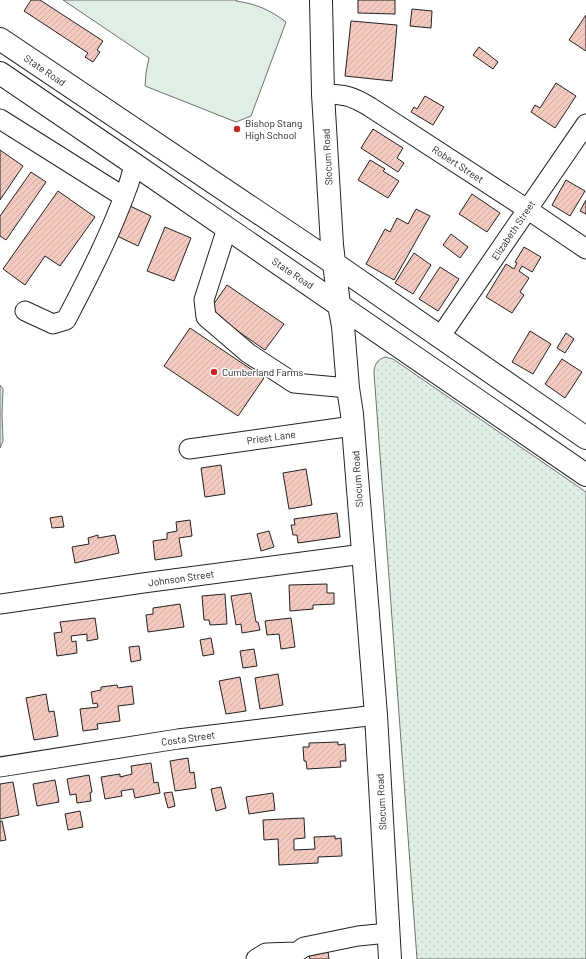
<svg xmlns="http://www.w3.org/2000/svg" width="586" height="959" viewBox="0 0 586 959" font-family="Barlow,sans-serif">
<defs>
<pattern id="green-dots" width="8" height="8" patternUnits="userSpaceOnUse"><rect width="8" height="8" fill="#e0efe3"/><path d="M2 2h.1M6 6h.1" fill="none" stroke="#c0cdc2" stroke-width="1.8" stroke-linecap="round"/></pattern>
<pattern id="wetland-marsh" width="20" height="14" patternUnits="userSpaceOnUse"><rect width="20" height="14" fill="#e0efe3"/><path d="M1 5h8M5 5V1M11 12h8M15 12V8" fill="none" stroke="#c0cdc2"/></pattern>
<pattern id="building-hatch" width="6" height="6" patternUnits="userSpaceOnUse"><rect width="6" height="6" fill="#f3c9c0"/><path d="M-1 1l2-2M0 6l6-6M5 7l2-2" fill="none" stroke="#d0aca5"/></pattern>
</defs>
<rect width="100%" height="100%" fill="#fff"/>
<path fill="url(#green-dots)" stroke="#6f6f6f" d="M385,357L393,359L586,492V959H417L374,373C374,365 377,360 385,357Z"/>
<path fill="url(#wetland-marsh)" stroke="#6f6f6f" d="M0,385L3,389L2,415L3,441L0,448Z"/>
<path fill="#e0efe3" stroke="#6f6f6f" d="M63,0H237L236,1C257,4 270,10 286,22L251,116L236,122L145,86L146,73L149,58Z"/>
<path fill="url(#building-hatch)" stroke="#222" d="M31,0H40L103,41L97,50L100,52L93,62L85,57L88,53L24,11Z
M358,0H395V14L358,13Z
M412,9L432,11L431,28L410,26Z
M586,15V51L569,40Z
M351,21L397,25L392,81L345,76Z
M479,47L498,62L493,69L473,55Z
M556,83L576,96L555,128L531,112L535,105L540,108Z
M425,96L444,107L433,125L411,112L414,107L417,109Z
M373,129L403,148L397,158L404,163L398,172L361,148Z
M0,150L23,166L0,200Z
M370,160L385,169L383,171L399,181L388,198L358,180Z
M31,172L46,182L6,240L0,236V216Z
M566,180L585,191L570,216L552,205Z
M58,191L95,217L60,266L45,256L25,285L3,269Z
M472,194L500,213L487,232L459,214Z
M586,200V214L580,211Z
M128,205L151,216L138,246L115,235Z
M416,209L430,216L394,280L366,264L385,229L390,232L397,218L408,224Z
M165,227L191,238L174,281L147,271Z
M451,234L468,247L460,258L443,245Z
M524,247L541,257L532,272L522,266L519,271L529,278L520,292L524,295L512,313L486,297L506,264L514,269L517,263L515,262Z
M414,253L431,265L413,294L395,283Z
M440,267L459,279L438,311L419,299Z
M227,285L284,324L265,350L209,311Z
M190,328L264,378L238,416L164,366Z
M530,331L551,344L533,374L512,362Z
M566,333L574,339L565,353L557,348Z
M562,359L582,372L565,398L545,384Z
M221,465L225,494L205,497L201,468Z
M306,469L312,505L289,509L283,473Z
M337,513L340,537L298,543L297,535H293L291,525H295L294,519Z
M62,516L64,527L52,528L50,518Z
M190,520L192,536L179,538L182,556L155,560L153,541L167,539V533L177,531L176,522Z
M269,531L274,547L261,551L257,534Z
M98,535V538L115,535L119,553L75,563L72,547L89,544L88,538Z
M327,584V593H334V604L313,605V609L290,611L289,585Z
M251,593L256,622H258L260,630L242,633L241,624L236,625L231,596Z
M225,594L227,624L210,625L209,620H204L202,596Z
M180,604L184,627L148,632L146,615L153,614V608Z
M95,618L98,639L87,641V634L71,636L72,642L76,641L77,653L57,656L54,633L62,632L60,622Z
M291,618L295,647L281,649L279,634L267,635L265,621Z
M211,638L214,654L203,656L200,640Z
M139,646L141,660L131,662L129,647Z
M254,649L257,666L243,668L240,651Z
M278,674L283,705L260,709L255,678Z
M240,677L246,711L226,714L219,681Z
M117,685L118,688L132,686L134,704L118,706L120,721L97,724L98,729L83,731L80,709L98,707L97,703L93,704L91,692L101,690V687Z
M46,694L49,712L54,711L58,736L34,740L26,698Z
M338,742V745L345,744L346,761H340L341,767L307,769L306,761H304L303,747H309V743Z
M188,758L190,773L194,772L196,788L175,791L170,761Z
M151,763L154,783L158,782L160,793L135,798L133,789L121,791L122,796L105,799L101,777L120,774V777L132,774L131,766Z
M89,775L92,792L90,793L91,801L77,803L76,794L70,795L67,779Z
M55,780L59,802L37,806L33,784Z
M13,782L19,815L0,819V784Z
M221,787L226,808L216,811L211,789Z
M172,792L175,806L168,808L164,793Z
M273,793L275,810L249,814L246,797Z
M80,811L83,827L68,830L65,814Z
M304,818L305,838L294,839V850L315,849L314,837L335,836V839L341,838L342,856L318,857V863L279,865L278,839L264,840L263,820Z
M0,821H2L6,840L0,841Z
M328,952L329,959H310L309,956Z"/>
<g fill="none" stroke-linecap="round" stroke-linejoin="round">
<g stroke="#222" stroke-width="21">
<path id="minor" d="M323,94C344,94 352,96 370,107L527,209L586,249
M0,119L124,197
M227,228L204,300L206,317L248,353L294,383L348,388
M25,311L53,324L66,320C88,278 110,235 126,191C130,182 132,173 134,164
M440,337L586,124
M189,449L353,426
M0,604L143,583L363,554
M0,767L178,739L376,715
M256,959L266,953L296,952
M287,959L304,947L358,936L388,933"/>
</g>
<g stroke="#222" stroke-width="24">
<path id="major" d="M321,0L323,94L332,245L339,305L343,326L348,388L352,414L376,715L390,959
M0,39L335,264L586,438
M0,73L134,164L586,475"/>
</g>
<use href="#minor" stroke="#fff" stroke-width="19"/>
<use href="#major" stroke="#fff" stroke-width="22"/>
</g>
<g fill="#c62828" stroke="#fff" stroke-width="1.5">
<circle cx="237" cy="129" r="4"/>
<circle cx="214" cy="372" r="4"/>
</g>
<g text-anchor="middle" stroke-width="3" stroke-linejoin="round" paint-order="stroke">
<g font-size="10" fill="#222" stroke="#fff">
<text transform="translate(45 70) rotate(34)" y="4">State Road</text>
<text transform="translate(327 157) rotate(-93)" y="4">Slocum Road</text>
<text transform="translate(458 164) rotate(33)" y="4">Robert Street</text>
<text transform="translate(513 230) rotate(-56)" y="4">Elizabeth Street</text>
<text transform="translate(293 273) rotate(34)" y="4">State Road</text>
<text transform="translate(271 437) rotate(-8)" y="4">Priest Lane</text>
<text transform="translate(357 479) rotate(-94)" y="4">Slocum Road</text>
<text transform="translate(181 578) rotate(-8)" y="4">Johnson Street</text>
<text transform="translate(188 738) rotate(-8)" y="4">Costa Street</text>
<text transform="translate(381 802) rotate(-93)" y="4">Slocum Road</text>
</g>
<g font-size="10" fill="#222" stroke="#fff" text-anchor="start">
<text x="245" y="127">Bishop Stang<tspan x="245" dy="12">High School</tspan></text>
<text x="222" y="376">Cumberland Farms</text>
</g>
</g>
</svg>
